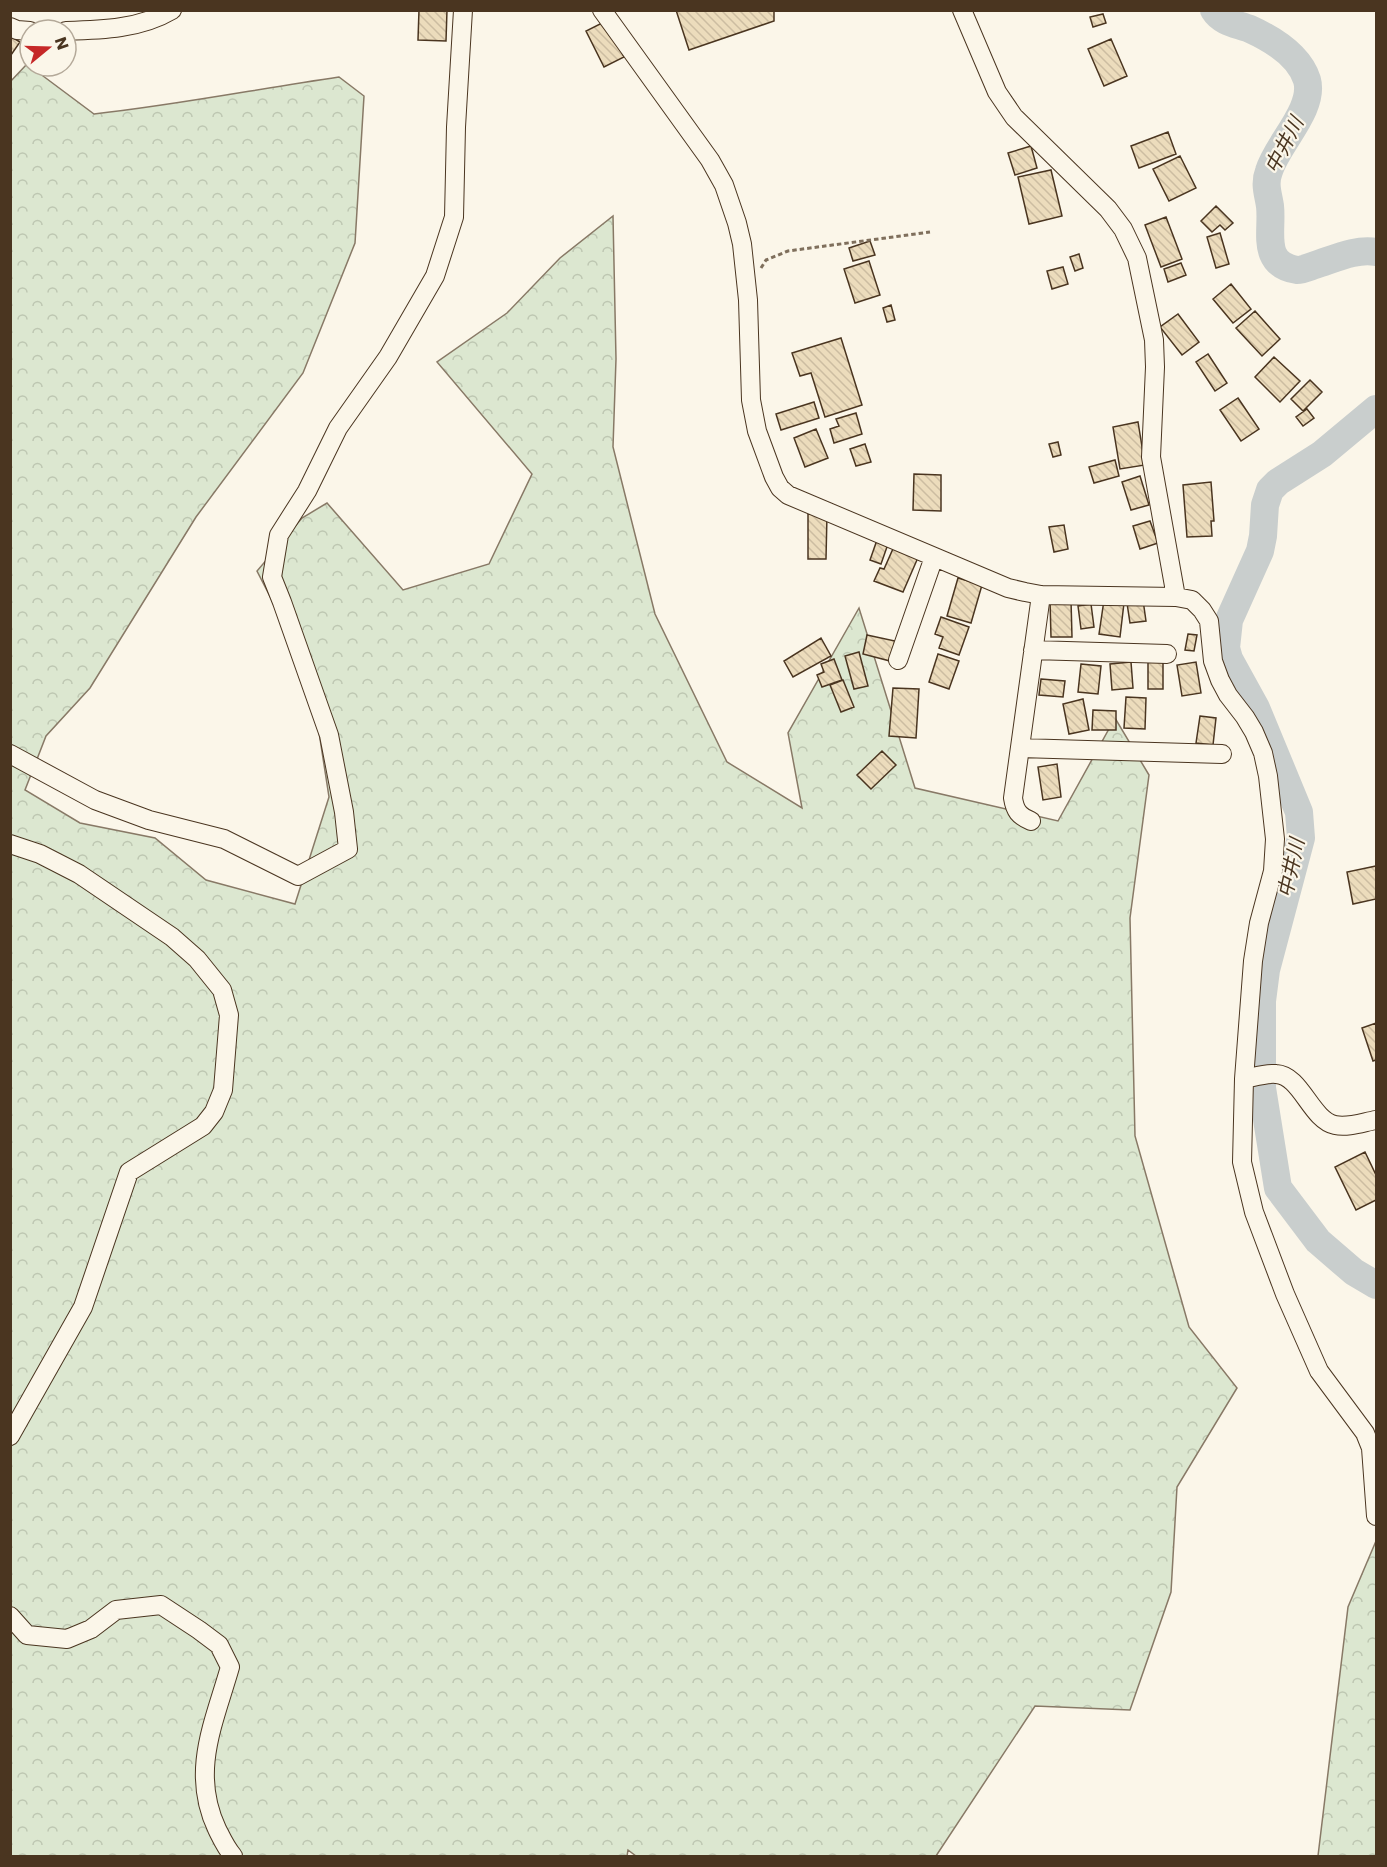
<svg xmlns="http://www.w3.org/2000/svg" width="1387" height="1867" viewBox="0 0 1387 1867" font-family="Poppins,'Noto Sans JP',sans-serif">
<defs>
<pattern id="forest-crowns" width="20" height="18" patternUnits="userSpaceOnUse" patternTransform="scale(1.5)"><rect width="20" height="18" fill="#dce7d0"/><path d="M2 6a3 3 0 1 1 6 0M12 15a3 3 0 1 1 6 0" fill="none" stroke="#bec7b2"/></pattern>
<pattern id="building-back-hatch" width="6" height="6" patternUnits="userSpaceOnUse" patternTransform="scale(1.5)"><rect width="6" height="6" fill="#ecdcbc"/><path d="M-1 5l2 2M0 0l6 6M5-1l2 2" fill="none" stroke="#ccbda1"/></pattern>
</defs>
<rect width="100%" height="100%" fill="#fbf6e9"/>
<path fill="url(#forest-crowns)" stroke="#887966" stroke-width="1.5" d="M27,64L94,114C176,105 257,89 339,77L364,96L355,243L303,373L196,517L90,688L46,736L25,790L80,823L155,838L206,880L295,904L329,797L310,674L257,571L302,518L327,503L403,590L489,564L532,474L437,362L507,313L560,258L613,216L616,359L613,447L655,614L727,762L802,808L788,733L859,608L915,788L1058,821L1115,718L1149,775L1130,918L1135,1136L1189,1327L1237,1388L1177,1487L1171,1592L1130,1710L1035,1706L936,1856H636L628,1850L627,1856H11L10,82Z
M1376,1541V1856H1318L1348,1607Z"/>
<g fill="none" stroke-linecap="round" stroke-linejoin="round">
<path stroke="#c9cecd" stroke-width="28" d="M1214,10C1222,23 1238,24 1250,29C1272,39 1299,55 1307,80C1315,109 1277,144 1269,171C1264,184 1268,193 1270,206C1273,231 1260,264 1297,270C1303,270 1309,267 1315,265C1334,259 1357,248 1376,252
M1376,409L1322,454L1278,482L1270,490L1265,505L1263,536L1260,551L1229,620L1226,648L1229,659L1256,708L1299,812L1301,838L1266,970L1262,1001V1088L1278,1188L1318,1241L1354,1272L1376,1285"/>
</g>
<path fill="url(#building-back-hatch)" stroke="#4a3520" stroke-width="1.5" d="M419,10H447L446,41L418,40Z
M676,10H774V21L689,50Z
M1103,14L1106,23L1093,27L1090,17Z
M606,21L624,57L604,67L586,31Z
M10,36L20,42L11,55H10Z
M1111,39L1127,76L1104,86L1088,49Z
M1168,132L1176,154L1139,168L1131,146Z
M1031,146L1037,168L1015,175L1008,153Z
M1180,156L1196,188L1169,201L1153,169Z
M1051,170L1062,216L1029,224L1018,177Z
M1216,206L1233,223L1225,230L1220,225L1212,232L1201,221Z
M1166,217L1182,259L1161,267L1145,225Z
M1220,233L1229,264L1216,268L1207,237Z
M870,241L875,255L853,261L849,248Z
M1079,254L1083,268L1075,271L1070,257Z
M869,261L880,295L855,303L844,269Z
M1181,263L1186,275L1168,282L1164,269Z
M1063,267L1068,284L1052,289L1047,271Z
M1231,284L1251,309L1233,323L1213,299Z
M891,305L895,320L887,322L883,308Z
M1255,311L1280,339L1262,356L1236,328Z
M1178,314L1199,342L1182,355L1160,327Z
M841,338L862,405L825,417L811,373L800,376L792,353Z
M1208,354L1227,383L1215,391L1196,362Z
M1274,357L1300,381L1280,402L1255,377Z
M1310,380L1322,392L1303,411L1291,399Z
M1238,398L1259,429L1241,441L1220,410Z
M814,402L819,418L781,430L776,414Z
M1307,409L1314,418L1303,426L1296,417Z
M856,413L862,434L834,443L830,429L839,426L836,419Z
M1138,422L1145,465L1120,469L1113,427Z
M816,429L828,458L805,467L794,438Z
M1058,442L1061,455L1053,457L1049,444Z
M865,444L871,462L856,466L850,449Z
M1115,460L1119,476L1094,483L1089,467Z
M914,474L941,475V511L913,510Z
M1140,476L1149,505L1131,510L1122,482Z
M1211,482L1214,521H1211L1212,536L1187,537L1183,485Z
M808,514H827L826,559H808Z
M1150,521L1158,543L1140,549L1133,526Z
M1064,525L1068,549L1054,552L1049,527Z
M877,540L888,544L881,564L870,560Z
M896,542L920,553L903,592L874,581L880,568L884,569Z
M958,578L982,585L971,623L947,616Z
M1050,600H1071L1072,637H1051Z
M1104,600L1124,603L1120,637L1099,634Z
M1143,600L1146,621L1130,623L1127,603Z
M1091,604L1094,627L1081,629L1078,606Z
M941,617L969,627L959,655L939,648L943,637L935,634Z
M1188,634L1197,635L1194,651L1185,650Z
M867,635L895,641L890,661L863,654Z
M821,638L831,656L793,677L784,661Z
M859,652L868,686L854,689L845,656Z
M938,654L959,661L949,689L929,682Z
M834,659L842,680L822,687L817,675L824,672L821,664Z
M1148,660H1163V689H1148Z
M1131,662L1133,688L1112,690L1110,664Z
M1196,662L1201,693L1182,696L1177,665Z
M1081,664L1101,666L1098,694L1078,692Z
M1041,679L1065,681L1063,697L1039,695Z
M843,680L854,707L841,712L830,685Z
M893,688L919,689L916,738L889,736Z
M1126,697L1146,698L1145,729L1124,728Z
M1083,699L1089,730L1069,734L1063,704Z
M1093,710L1116,711V730H1092Z
M1200,716L1216,718L1213,745L1196,743Z
M882,751L896,765L871,789L857,775Z
M1057,764L1061,797L1043,800L1038,767Z
M1376,866V899L1353,904L1347,872Z
M1376,1023V1060L1373,1061L1362,1028Z
M1365,1152L1376,1175V1200L1356,1210L1335,1167Z"/>
<g fill="none" stroke-linecap="round" stroke-linejoin="round">
<g stroke="#4a3520" stroke-width="20">
<path id="minor" d="M602,10L710,160L724,185L737,223L742,244L748,300L751,400L757,431L774,477L780,488L788,495L1008,588L1025,592L1041,595L1176,597L1192,600L1202,610L1209,621L1213,661L1220,680L1228,695L1245,717L1254,732L1263,753L1268,776L1275,839L1273,871L1259,923L1253,961L1244,1079L1242,1162L1254,1212L1285,1294L1319,1371L1365,1433L1371,1448L1376,1516
M962,10L997,92L1014,117L1108,209L1123,229L1137,258L1154,340L1155,367L1151,457L1176,597
M10,27L17,30L30,31
M66,31C102,30 140,29 172,10
M1033,650L1167,654
M898,660L934,557
M1020,748L1222,754
M10,754L95,800L149,820L224,839L298,876L348,849L344,812L329,735L282,602L272,577L279,535L307,491L338,428L388,357L435,276L454,217L456,127L463,10
M1031,821C1019,816 1015,811 1013,798L1041,595
M10,844L40,854L79,874L172,937L197,959L222,990L229,1015L223,1090L214,1112L203,1126L129,1172L83,1307L10,1436
M1244,1079C1254,1077 1266,1073 1276,1074C1301,1075 1311,1120 1335,1125C1348,1128 1364,1122 1376,1120
M10,1616L27,1635L67,1639L91,1629L116,1610L161,1605L199,1630L219,1645L230,1667C214,1723 190,1772 217,1829C222,1839 226,1848 233,1856"/>
</g>
<path stroke="#7f6f5c" stroke-width="3" stroke-dasharray="4.5 3" stroke-linecap="butt" d="M761,268L766,260L788,251L930,232"/>
<use href="#minor" stroke="#fbf6e9" stroke-width="18"/>
</g>
<g text-anchor="middle" stroke-width="4.5" stroke-linejoin="round" paint-order="stroke">
<g font-size="20" font-style="italic" fill="#4a3520" stroke="#fbf6e9">
<text transform="translate(1284 145) rotate(-63)" y="7">中井川</text>
<text transform="translate(1291 868) rotate(-78)" y="7">中井川</text>
</g>
</g>
<rect width="1387" height="1867" fill="none" stroke="#4a3520" stroke-width="24"/>
<g transform="translate(48 48) rotate(71)"><circle r="28" fill="#fbf6e9" stroke="#b4a999" stroke-width="1.5"/>
<path d="M0-4.5L10 22L0 15L-10 22Z" fill="#c62828"/>
<text y="-9" font-size="16" font-weight="bold" text-anchor="middle" fill="#4a3520">N</text>
</g>
</svg>
